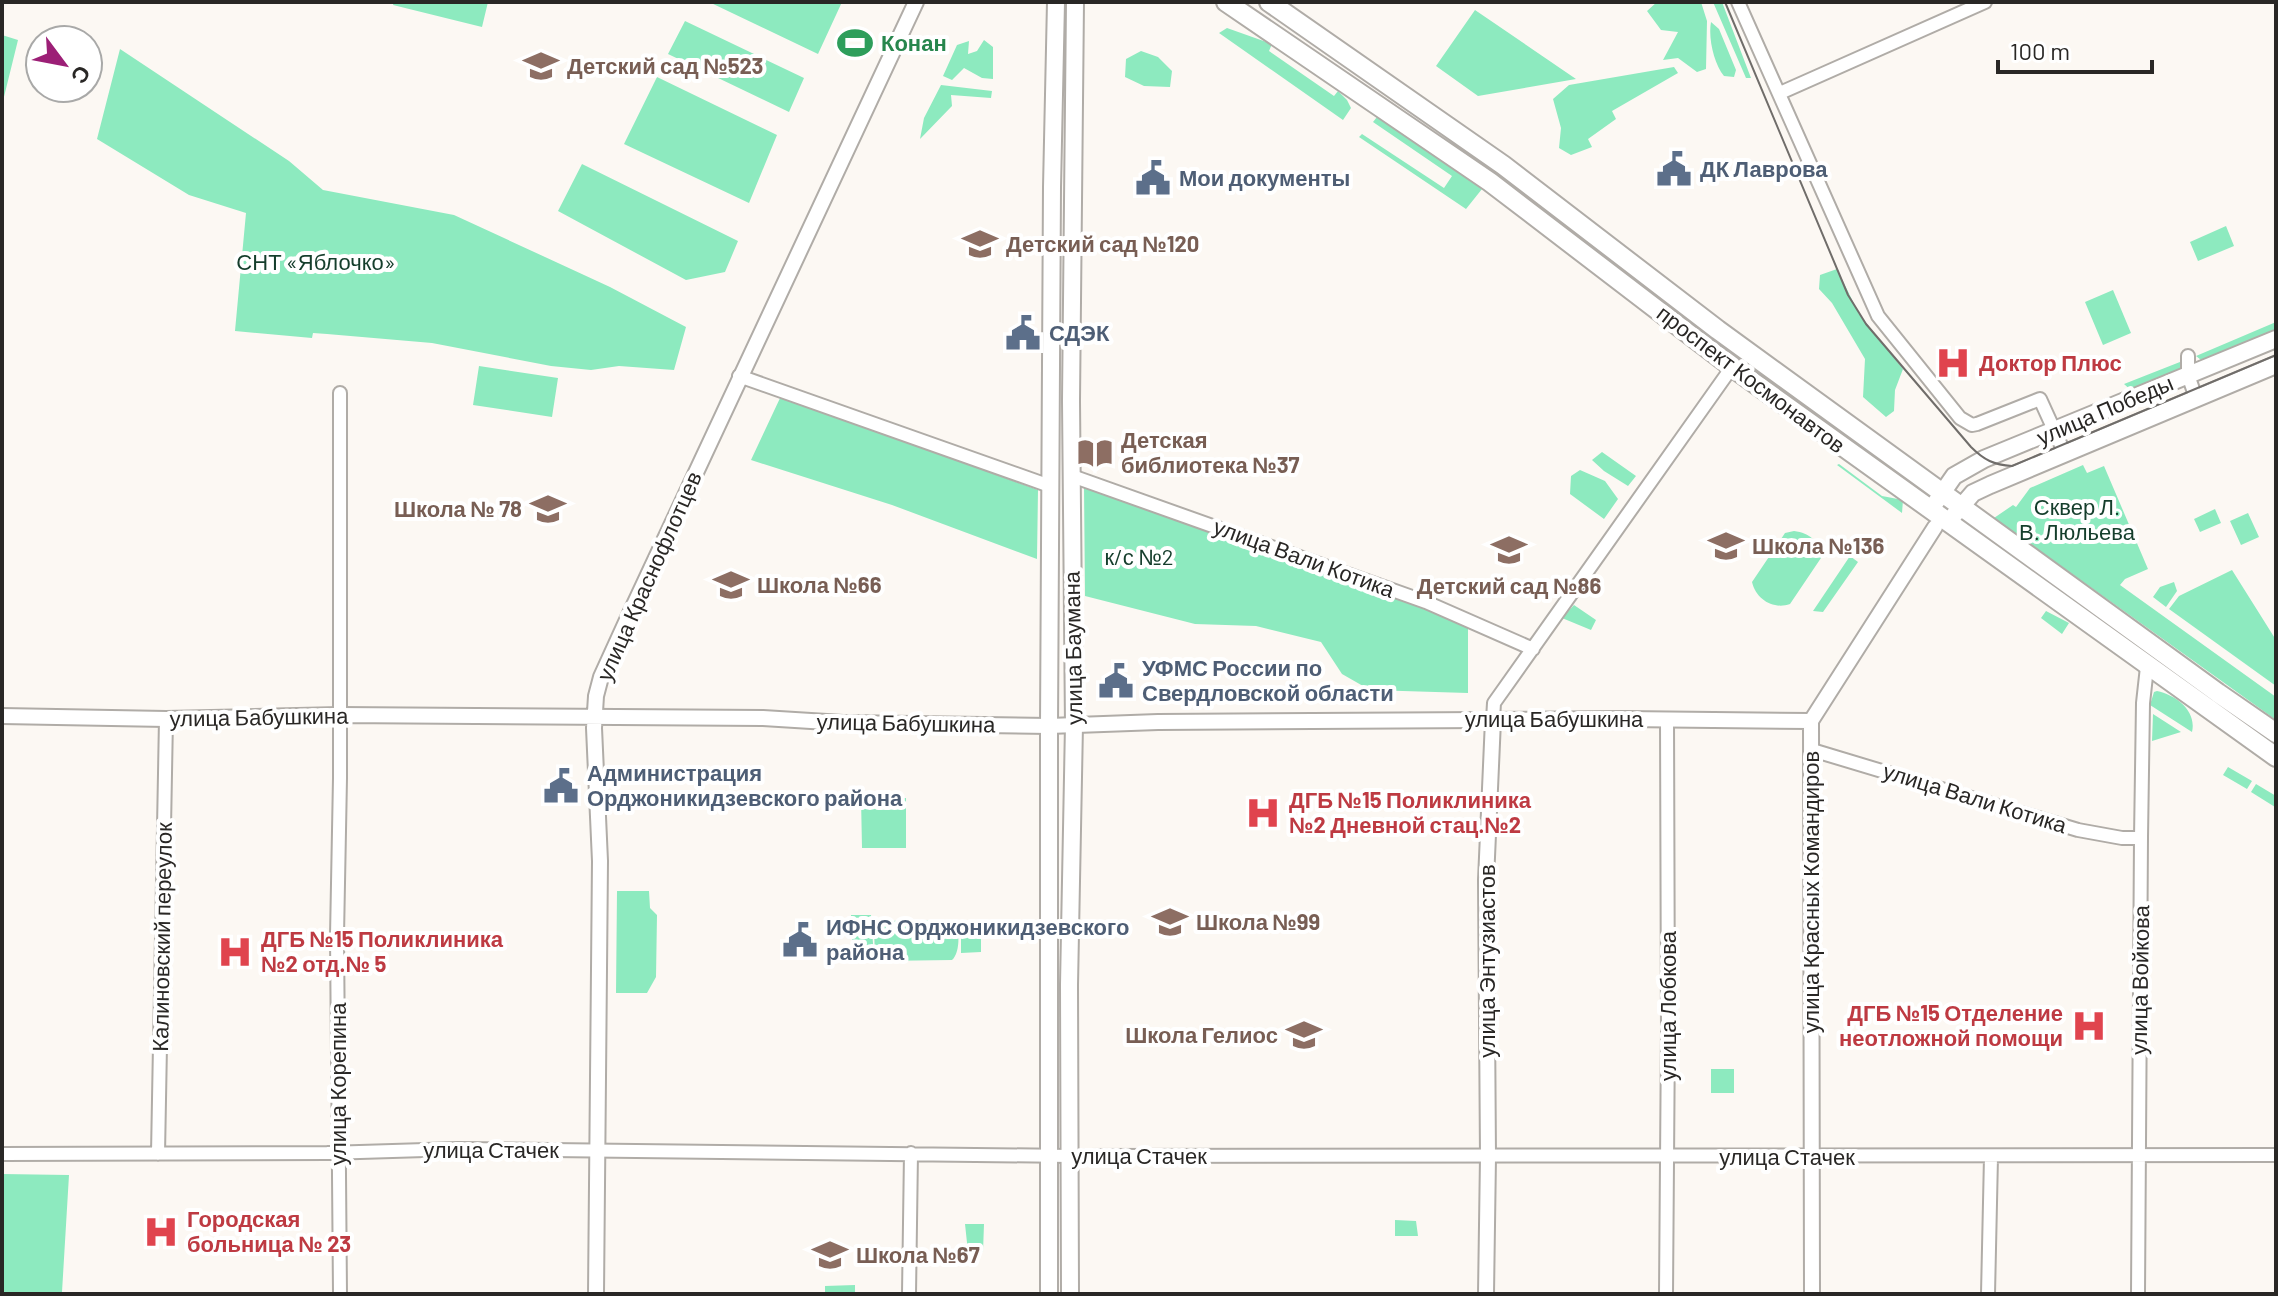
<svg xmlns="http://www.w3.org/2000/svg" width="2278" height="1296" viewBox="0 0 2278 1296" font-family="Barlow,sans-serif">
<rect width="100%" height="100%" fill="#fcf8f3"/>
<path fill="#8deabf" d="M394,2H488L482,27L393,5Z
M709,2H842L818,54Z
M1657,2H1701L1707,21L1706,69L1697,72L1678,58L1663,60L1678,32L1661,30L1647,11Z
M1713,2H1722L1751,78H1746Z
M1475,10L1576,79L1478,96L1436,66Z
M685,21L804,78L789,112L668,54Z
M1711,22L1719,29L1736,70L1734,77L1724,76C1714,64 1708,38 1711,22Z
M1227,28L1272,44L1269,51L1334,96L1338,91L1347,100L1351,108L1343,120L1219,33Z
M2,35L18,40L2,105Z
M984,40L993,47V79L982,78L964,68L952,80L943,76L957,45L969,41L968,54L977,51Z
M120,49L289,161L323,190L454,215L610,287L686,327L674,370L619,366L591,370L551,366L432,343L327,334L313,333L312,338L235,331L246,213L189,195L97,139Z
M1141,51L1158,57L1172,71L1170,87L1144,86L1125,77L1126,59Z
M1674,67L1678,73L1612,111L1616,119L1588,139L1592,147L1571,155L1559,148L1561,128L1553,99L1569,85Z
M657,77L777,135L749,203L624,144Z
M941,85L992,91L991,98L951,95L952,106L920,139L924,118Z
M1377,117L1482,189L1466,209L1359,137L1362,134L1444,188L1452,176L1373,122Z
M582,164L738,241L725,272L686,280L558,211Z
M2226,226L2234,246L2198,261L2190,242Z
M1837,269L1859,314L1903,369L1895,390L1894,411L1886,417L1863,397L1865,359L1832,303L1819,289L1820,275Z
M2113,290L2131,333L2103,345L2085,302Z
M2276,322V333L2205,363L2196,356Z
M2185,360V371L2133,392L2124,384Z
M479,366L558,378L552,417L473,405Z
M781,396L1038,490L1037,559L892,505L751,460Z
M1602,452L1636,476L1628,486L1604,471L1592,460Z
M1839,464L1882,496L1903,500L1902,513L1837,465Z
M2083,465L2087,473L2104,466L2148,569L2125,579L2120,585L2276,697V720L1994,518L2013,505L2016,507L2030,488Z
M1580,470L1605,481L1618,499L1604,519L1570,494L1571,476Z
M1089,485L1468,624V693L1370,690L1342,674L1321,642L1256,626L1195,624L1085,596L1084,486Z
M2215,509L2221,523L2200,532L2194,519Z
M2248,513L2259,537L2241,545L2230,521Z
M1794,531C1810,533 1819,541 1821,558L1790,604C1773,610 1756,599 1752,582L1785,533Z
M1850,556L1858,562L1823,612L1813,611Z
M2232,570L2276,640V686L2169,609L2179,596Z
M2174,582L2177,591L2166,607L2153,597L2160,587Z
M1574,605L1596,620L1591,630L1562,618Z
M2046,611L2069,623L2062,634L2041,618Z
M2157,691C2176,695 2197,711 2192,732L2150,705L2154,692Z
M2153,714L2181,732L2152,741Z
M2228,767L2252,781L2247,789L2223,775Z
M2256,784L2276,796L2275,807L2251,792Z
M861,798H906V848H862Z
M617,891H649L650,908L657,915L656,977L647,993H616Z
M851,915H871L874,958L853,959Z
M949,920L955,921C960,931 960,953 952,960L880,961L875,956L874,930L879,921Z
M981,925V952L961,953V926Z
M1711,1069H1734V1093H1711Z
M2,1174L69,1175L62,1292L2,1293Z
M1395,1220L1416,1221L1418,1236H1395Z
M965,1224H984L983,1252H968Z
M855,1285V1294H825V1286Z"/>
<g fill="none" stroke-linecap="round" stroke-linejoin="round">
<g stroke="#b0aca7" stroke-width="16">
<path id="minor" d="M1738,2L1878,316L1960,418L1972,425L1977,424L2040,399L2065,454
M1780,93L1985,2
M2188,356V375L2196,398
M739,376L1050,486
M340,393V778L337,936L340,1294
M1072,476L1426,602L1533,649
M1493,720L1494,703L1732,367
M1812,750L2078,830L2122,838H2141
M2,1154L327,1153L458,1149L1071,1156L2276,1155
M158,1154L166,719
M909,1294L911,1153
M1666,1294L1668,1031L1667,719
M1988,1294L1991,1157
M2138,1294L2141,838L2143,703L2147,667"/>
</g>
<g stroke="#b0aca7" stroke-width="18">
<path id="tertiary" d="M2,716L166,719L340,715L763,718L843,723L1049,726L1158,722L1625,719L1811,721
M596,1294L600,861L594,728L596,696L601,677L627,620L916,2
M1486,1294L1488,1157L1486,880L1493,720
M1812,1294L1811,721L1935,527"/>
</g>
<g stroke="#b0aca7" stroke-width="20">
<path id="secondary" d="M1936,502L1954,476L1984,459L2276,339
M1954,515L1973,493L1990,485L2276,365
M1049,1294V726L1052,187L1056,2
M1070,1294L1069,985L1074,725L1071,401L1075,2"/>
</g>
<g stroke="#b0aca7" stroke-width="22">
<path id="primary" d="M1226,2L1490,182L1732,367L2276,757
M1269,2L1503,165L1718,330L2218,693L2276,733"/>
</g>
<use href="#minor" stroke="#fff" stroke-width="12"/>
<use href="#tertiary" stroke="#fff" stroke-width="14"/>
<use href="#secondary" stroke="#fff" stroke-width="16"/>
<use href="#primary" stroke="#fff" stroke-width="18"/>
<path stroke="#706d6a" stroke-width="2" d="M1725,2L1848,295L1866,324L1971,447C1984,460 1994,465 2012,466L2276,355"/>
</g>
<defs>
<g id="stadium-bare" transform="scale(2.76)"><path d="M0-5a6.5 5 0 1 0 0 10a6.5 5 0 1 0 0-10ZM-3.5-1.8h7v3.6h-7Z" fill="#2e9e5b" stroke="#fff" stroke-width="2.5" paint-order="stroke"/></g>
<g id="school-bare" transform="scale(2.76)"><path d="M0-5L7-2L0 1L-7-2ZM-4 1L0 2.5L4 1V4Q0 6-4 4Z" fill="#8d6e63" stroke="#fff" stroke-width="2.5" paint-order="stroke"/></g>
<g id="civic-bare" transform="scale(2.76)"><path d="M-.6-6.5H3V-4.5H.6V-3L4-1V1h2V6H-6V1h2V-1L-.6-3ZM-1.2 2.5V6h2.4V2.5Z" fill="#5c6f8a" stroke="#fff" stroke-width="2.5" paint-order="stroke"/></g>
<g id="hospital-bare" transform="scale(2.76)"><path d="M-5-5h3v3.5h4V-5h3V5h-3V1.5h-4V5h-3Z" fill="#e0444e" stroke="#fff" stroke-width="2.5" paint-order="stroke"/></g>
<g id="library-bare" transform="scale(2.76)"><path d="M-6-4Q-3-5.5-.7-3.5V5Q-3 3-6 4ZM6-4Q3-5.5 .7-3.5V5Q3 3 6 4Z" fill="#8d6e63" stroke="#fff" stroke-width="2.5" paint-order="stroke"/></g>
</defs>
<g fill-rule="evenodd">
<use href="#stadium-bare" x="855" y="43"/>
<use href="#school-bare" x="541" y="66"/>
<use href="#civic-bare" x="1674" y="169"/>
<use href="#civic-bare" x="1153" y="178"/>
<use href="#school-bare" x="980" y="244"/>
<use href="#civic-bare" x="1023" y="333"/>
<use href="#hospital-bare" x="1953" y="363"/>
<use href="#library-bare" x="1095" y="453"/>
<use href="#school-bare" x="548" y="509"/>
<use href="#school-bare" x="1726" y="546"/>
<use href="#school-bare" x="1509" y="550"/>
<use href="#school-bare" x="731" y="585"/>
<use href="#civic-bare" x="1116" y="681"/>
<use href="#civic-bare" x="561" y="786"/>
<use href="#hospital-bare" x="1263" y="813"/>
<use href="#school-bare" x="1170" y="922"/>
<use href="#civic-bare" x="800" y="940"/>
<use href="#hospital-bare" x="235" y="952"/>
<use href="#hospital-bare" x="2089" y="1026"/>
<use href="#school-bare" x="1304" y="1035"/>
<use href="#hospital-bare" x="161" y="1232"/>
<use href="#school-bare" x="830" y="1255"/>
</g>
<g text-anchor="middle" stroke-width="8" stroke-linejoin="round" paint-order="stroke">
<g font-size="22" font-weight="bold" fill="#27864d" stroke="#fff" text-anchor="start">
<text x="881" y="51">Конан</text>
</g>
<g font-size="22" font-weight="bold" fill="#785e54" stroke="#fff" text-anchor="start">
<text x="567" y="74">Детский сад №523</text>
<text x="1006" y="252">Детский сад №120</text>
<text x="1121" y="448">Детская<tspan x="1121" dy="25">библиотека №37</tspan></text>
<text x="522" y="517" text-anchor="end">Школа № 78</text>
<text x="1752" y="554">Школа №136</text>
<text x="757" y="593">Школа №66</text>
<text x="1509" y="594" text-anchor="middle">Детский сад №86</text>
<text x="1196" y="930">Школа №99</text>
<text x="1278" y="1043" text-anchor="end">Школа Гелиос</text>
<text x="856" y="1263">Школа №67</text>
</g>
<g font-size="22" font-weight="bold" fill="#4e5e75" stroke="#fff" text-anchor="start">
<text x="1700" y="177">ДК Лаврова</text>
<text x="1179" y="186">Мои документы</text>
<text x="1049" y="341">СДЭК</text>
<text x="1142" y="676">УФМС России по<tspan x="1142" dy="25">Свердловской области</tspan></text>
<text x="587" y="781">Администрация<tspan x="587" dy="25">Орджоникидзевского района</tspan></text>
<text x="826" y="935">ИФНС Орджоникидзевского<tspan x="826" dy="25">района</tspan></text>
</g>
<g font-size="22" fill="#153e2c" stroke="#fff">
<text x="316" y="270">СНТ «Яблочко»</text>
<text x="2077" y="515">Сквер Л.<tspan x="2077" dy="25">В. Люльева</tspan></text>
<text x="1139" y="565">к/с №2</text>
</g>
<g font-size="22" font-weight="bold" fill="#be3a42" stroke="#fff" text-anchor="start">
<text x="1979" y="371">Доктор Плюс</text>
<text x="1289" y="808">ДГБ №15 Поликлиника<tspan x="1289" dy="25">№2 Дневной стац.№2</tspan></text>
<text x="261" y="947">ДГБ №15 Поликлиника<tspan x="261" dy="25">№2 отд.№ 5</tspan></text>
<text x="2063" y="1021" text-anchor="end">ДГБ №15 Отделение<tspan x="2063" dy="25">неотложной помощи</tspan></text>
<text x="187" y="1227">Городская<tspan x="187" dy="25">больница № 23</tspan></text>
</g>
<g font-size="22" fill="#292725" stroke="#fff">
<text transform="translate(1751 379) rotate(37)" y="8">проспект Космонавтов</text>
<text transform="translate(2105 410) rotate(-23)" y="8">улица Победы</text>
<text transform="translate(1304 558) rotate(20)" y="8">улица Вали Котика</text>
<text transform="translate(649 576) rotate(-66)" y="8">улица Краснофлотцев</text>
<text transform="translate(1073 648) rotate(-91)" y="8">улица Баумана</text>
<text transform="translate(259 717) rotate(-1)" y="8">улица Бабушкина</text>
<text x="1554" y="727">улица Бабушкина</text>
<text transform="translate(906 723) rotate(1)" y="8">улица Бабушкина</text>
<text transform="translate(1975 798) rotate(17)" y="8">улица Вали Котика</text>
<text transform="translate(1811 892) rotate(-90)" y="8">улица Красных Командиров</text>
<text transform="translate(162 937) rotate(-89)" y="8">Калиновский переулок</text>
<text transform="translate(1487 961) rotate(-90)" y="8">улица Энтузиастов</text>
<text transform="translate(2140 980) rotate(-89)" y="8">улица Войкова</text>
<text transform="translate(1668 1006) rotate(-90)" y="8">улица Лобкова</text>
<text transform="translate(338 1084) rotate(-90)" y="8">улица Корепина</text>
<text x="491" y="1158">улица Стачек</text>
<text x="1139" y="1164">улица Стачек</text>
<text x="1787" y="1165">улица Стачек</text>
</g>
</g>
<rect width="2278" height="1296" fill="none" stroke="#292725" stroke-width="8"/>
<g transform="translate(64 64) rotate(122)"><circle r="38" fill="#ffffff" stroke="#a9a9a8" stroke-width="2"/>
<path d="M0-6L14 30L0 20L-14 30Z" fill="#9c1f76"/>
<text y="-12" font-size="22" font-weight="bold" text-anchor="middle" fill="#292725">С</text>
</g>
<path d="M1998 60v12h154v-12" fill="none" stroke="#292725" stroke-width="4"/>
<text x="2010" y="60" font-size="24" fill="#292725" stroke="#ffffff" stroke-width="6" paint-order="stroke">100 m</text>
</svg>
